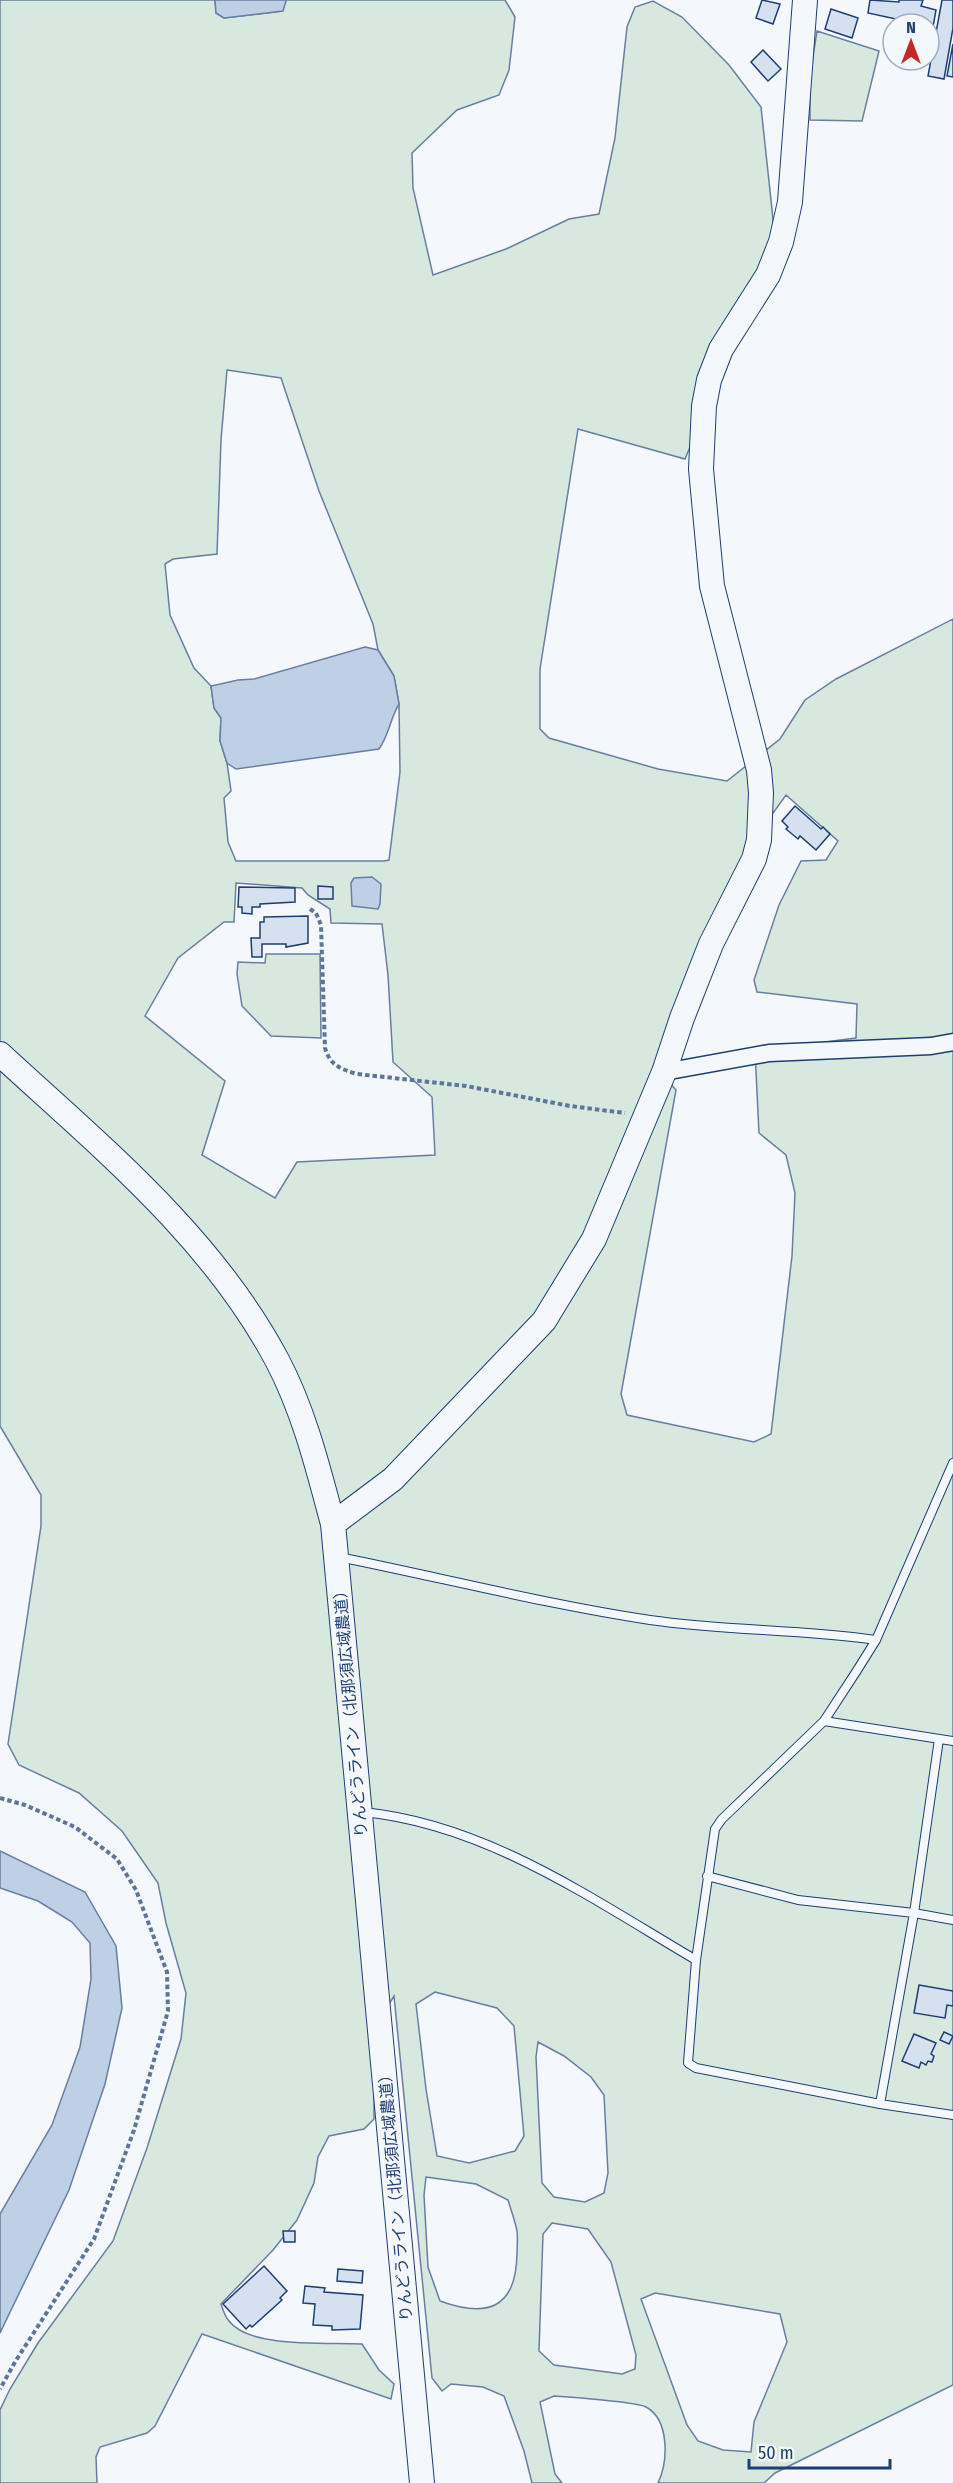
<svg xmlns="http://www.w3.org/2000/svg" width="953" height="2483" viewBox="0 0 953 2483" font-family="'Fira Sans Condensed','Noto Sans JP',sans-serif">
<rect width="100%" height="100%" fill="#f4f7fb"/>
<path fill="#d7e8df" stroke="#687fa3" stroke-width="1.5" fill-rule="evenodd" d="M0,0H215L216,13L224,18L282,11L286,0H505L515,17L509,70L499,95L457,110L412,153L413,188L433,275L506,249L569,219L599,214L615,138L627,27L635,7L653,1L682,17L729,65L761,107L773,219L772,248L685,459L578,429L540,669V729L549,738L658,769L727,781L780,739L805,700L836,679L953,619V2385L775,2473L764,2483H658C668,2462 670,2420 646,2407C637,2402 569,2397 554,2396L540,2402L555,2474L562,2483H532L524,2451L504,2396L483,2387L451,2384L442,2391L432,2378L394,1996L374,2028V2119L364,2129L329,2136L318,2157L314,2183L297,2220L273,2250L221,2304C223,2310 225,2317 229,2321C250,2349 329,2342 362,2344L379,2370L394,2384L391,2399L202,2334L155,2426L147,2433L100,2447L96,2457L97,2483H0V2410L10,2389L38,2343L113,2241L147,2148L181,2039L186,1993L166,1923L158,1883L122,1831L79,1793L19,1765L8,1744L41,1526V1495L0,1426ZM227,370L281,378L319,491L373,624L378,650L394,676L399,704L400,772L389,860L384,861H236L228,842L224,798L231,791L227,763L220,741L221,718L214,708L211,686L194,668L170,615L165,564L173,559L217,554L221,440ZM786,795L838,841L826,860L801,861L779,905L754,980L757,992L857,1004L856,1038L755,1051L759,1133L786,1155L795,1193L792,1256L771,1434L754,1442L627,1415L621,1394L676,1090L660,1072L765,824ZM236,883L302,888L308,895L330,909L331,923L382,924L388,975L393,1062L432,1097L435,1155L297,1162L275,1198L202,1155L225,1081L145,1016L178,958L224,922H234ZM435,1992L497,2008L514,2026L524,2136L515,2151L469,2163L437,2156L426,2089L416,2004ZM538,2042L564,2056L591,2077L604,2095L608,2173L604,2193L585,2202L554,2197L542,2183L536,2057ZM426,2177L476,2184L508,2200C511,2210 515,2221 517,2231C518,2238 517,2247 517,2254C516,2309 487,2318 440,2301L428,2267L424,2195ZM552,2223L588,2229L611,2262L636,2355L635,2369L622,2374L554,2365L539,2351L543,2234ZM655,2293L780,2314L787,2342L754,2422L751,2452L723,2450L698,2441L687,2425L641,2299Z
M817,31L879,51L862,121L810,120V76Z
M266,954H320L321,1038L271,1036L242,1006L237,974L238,962L265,963Z"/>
<path fill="#bed0e5" stroke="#687fa3" stroke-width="1.5" d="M215,0H286V1L283,11L224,18L216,13Z
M365,647L378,650L394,676L399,704C390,719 389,735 379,749L236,769L227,763L220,741L221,718L214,708L211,686L238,680L254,679Z
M372,877L381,884L380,904L378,909L352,906L351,883L354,878Z
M0,1851L85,1892L116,1946L122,2008L105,2084L69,2190L0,2333V2214L52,2125L80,2047L91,1979L90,1943L72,1922L38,1901L0,1888Z"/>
<path fill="#d5e0f0" stroke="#1d3f73" stroke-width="1.5" d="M762,0L780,4L773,24L756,18Z
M870,0L899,2V0H923L921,6L936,10L933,27L929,24H919L868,13Z
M942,0H953V28L944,79L928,76Z
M831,9L858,18L852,38L825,29Z
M953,44V77L947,76Z
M763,50L781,69L768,81L751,62Z
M795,806L821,829L823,827L830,834L816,850L800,836L798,839L786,829L788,827L782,821Z
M318,886L333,887V899H318Z
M239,887L295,888V902L260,904V907H252V914L242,913V907H238Z
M308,916V943L286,947V944H262V957H252L251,938H260V922H264V917Z
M919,1985L953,1991V2006L947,2005L945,2018L914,2013Z
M944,2032L953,2036L949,2044L940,2040Z
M914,2034L936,2043L931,2054L934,2056L932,2062L928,2061L926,2065L921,2062L919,2068L902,2061Z
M283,2231H295V2242H284Z
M264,2266L287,2291L280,2298L282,2300L252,2327L250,2325L246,2329L223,2304Z
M338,2269L363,2271L362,2283L337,2281Z
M305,2286L325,2288L324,2292L363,2295L360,2329L332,2330V2326L313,2325L315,2304L303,2303Z"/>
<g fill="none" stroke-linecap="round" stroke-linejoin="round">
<g stroke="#1d3f73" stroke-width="10">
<path id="lane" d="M953,1463L876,1640L856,1672L824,1721L722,1819L715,1829L696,1960L688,2063L696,2068L880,2104L953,2115
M339,1557C443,1578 545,1604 650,1620C725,1631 801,1629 876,1640
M824,1721L953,1741
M363,1812C486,1824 592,1899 696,1960
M707,1876L798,1900L914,1913L953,1920
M880,2104L914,1913L939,1739"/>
</g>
<g stroke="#1d3f73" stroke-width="19">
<path id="street" d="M664,1072L769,1053L931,1046L953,1042"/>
</g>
<g stroke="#1d3f73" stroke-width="26">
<path id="secondary" d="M0,1054C101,1147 211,1236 277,1360C304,1411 318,1468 333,1524L422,2483
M333,1524L393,1479L544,1321L594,1239L664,1072L682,1018L711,944L754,859L759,840L761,793L759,770L712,586L701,469L704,406L709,380L721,349L768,275L781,242L790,202L805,0"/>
</g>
<path stroke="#5e769c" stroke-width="4" stroke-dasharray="4.5 3" stroke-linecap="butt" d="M310,909L316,913L321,925L325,1048C330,1065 340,1069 357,1074L466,1086L570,1106L625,1113
M0,1798L25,1805L75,1827L117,1859L136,1890L167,1972L168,2011L134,2130L94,2239L15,2362L0,2389"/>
<use href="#lane" stroke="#f4f7fb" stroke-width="8"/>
<use href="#street" stroke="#f4f7fb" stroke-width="16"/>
<use href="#secondary" stroke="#f4f7fb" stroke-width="24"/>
</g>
<g text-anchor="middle" stroke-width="4.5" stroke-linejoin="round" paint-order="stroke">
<g font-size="16" fill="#1d3f73" stroke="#f4f7fb">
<text transform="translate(350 1710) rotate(-95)" y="6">りんどうライン（北那須広域農道）</text>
<text transform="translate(395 2194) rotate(-95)" y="6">りんどうライン（北那須広域農道）</text>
</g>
</g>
<g transform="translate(911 42)"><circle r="28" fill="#f4f7fb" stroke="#9eadc5" stroke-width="1.5"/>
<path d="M0-4.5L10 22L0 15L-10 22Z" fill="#c62828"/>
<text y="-9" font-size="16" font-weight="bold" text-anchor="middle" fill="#1d3f73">N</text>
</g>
<path d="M749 2459v9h141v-9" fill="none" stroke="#1d3f73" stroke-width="3"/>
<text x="758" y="2459" font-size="18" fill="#1d3f73" stroke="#f4f7fb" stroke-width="4.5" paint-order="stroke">50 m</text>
</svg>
